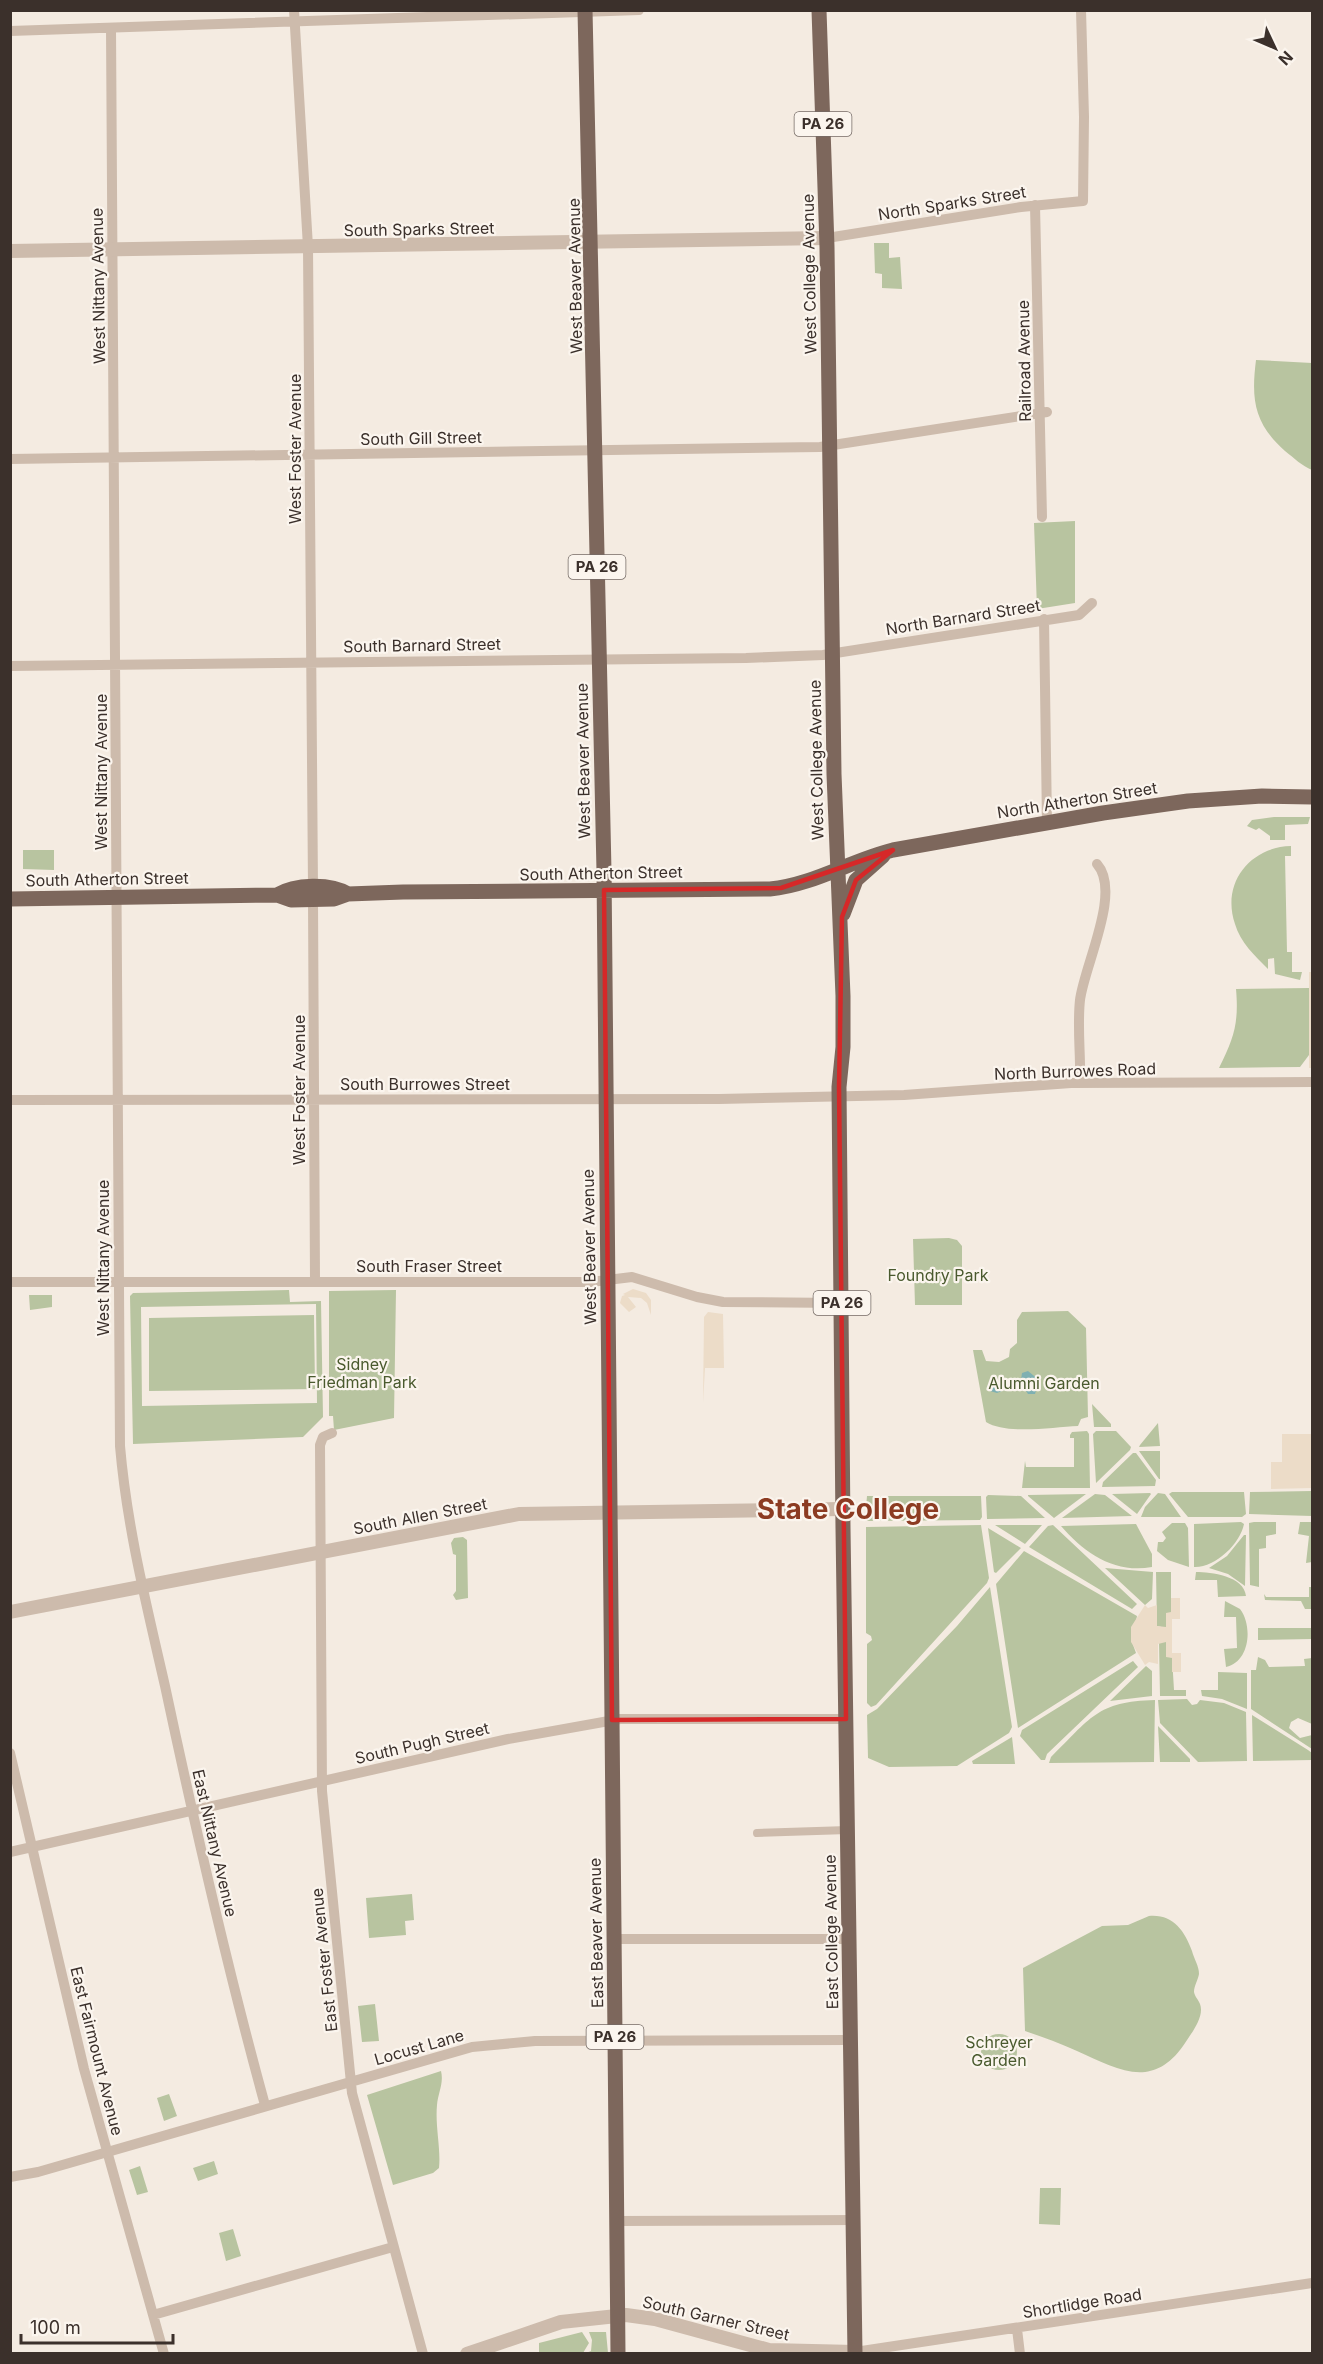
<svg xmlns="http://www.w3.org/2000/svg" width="1323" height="2364" viewBox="0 0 1323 2364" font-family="Inter,sans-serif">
<rect width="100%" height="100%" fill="#f4ebe1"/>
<path fill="#b8c4a0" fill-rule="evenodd" d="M874,243H889V258L900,257L902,289L882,288V274L875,273Z
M1256,360L1312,363V470C1302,466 1294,458 1285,451C1254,423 1251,400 1256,360Z
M1075,521V603L1037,609L1034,523Z
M1274,817H1310L1308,824L1285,825V840H1270V836L1259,828L1256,830L1247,826L1252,820Z
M1291,846V856H1285L1287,952H1292V972H1302L1300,980L1275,974L1274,958L1268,959V969C1255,956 1240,942 1235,924C1221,883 1250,847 1291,846Z
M23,850H54V870L23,869Z
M1309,988V1055L1300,1067L1219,1068C1234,1038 1239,1023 1236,989Z
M949,1238L957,1240L962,1246V1305H915L913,1239Z
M289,1290L290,1302L321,1301L323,1417L303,1437L133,1444L130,1296L133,1293ZM316,1304L317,1403L142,1406L141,1307Z
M396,1290L394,1418L334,1430L333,1416H329V1291Z
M29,1295H52V1307L30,1310Z
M1068,1311L1086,1328L1088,1417L1081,1419L1078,1426C1053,1427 1007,1435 986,1422L973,1350H982L986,1361L999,1362L1009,1357L1010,1349L1017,1343V1320L1022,1312Z
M314,1315L315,1389L149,1391V1318Z
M1092,1404L1111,1424V1427H1094Z
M1158,1423L1160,1446L1139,1447L1140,1445Z
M1087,1431L1089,1434L1090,1488H1022L1025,1461L1026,1467H1074V1438H1070V1435L1072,1432Z
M1096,1431H1116L1131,1447L1130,1450L1096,1483L1093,1434Z
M1139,1451H1160V1479H1159Z
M1133,1453H1136L1156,1480L1155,1486L1102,1487L1103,1482Z
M1312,1491V1516L1249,1514L1250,1492Z
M1172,1492H1244L1246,1514L1242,1517H1188L1169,1494Z
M1158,1493L1165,1494L1181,1517H1141L1145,1507Z
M1086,1494L1054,1518L1028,1496V1495Z
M1095,1494L1105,1495L1132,1516L1062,1518Z
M1112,1494L1150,1493L1151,1494L1137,1514Z
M988,1495L1021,1496L1045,1518L987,1519L986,1497Z
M867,1496H981L982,1517L980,1520L868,1521L865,1519Z
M1241,1522L1244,1524C1240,1544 1215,1568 1194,1567V1524Z
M1254,1522H1276V1534L1266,1536V1548L1259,1549V1587L1250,1585L1249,1523Z
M1300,1522H1312V1562L1306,1563L1309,1536L1298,1534Z
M1172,1523H1185L1188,1528L1189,1567L1168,1560L1157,1551L1158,1542H1163L1166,1538L1162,1532Z
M1136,1524L1152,1554V1567C1115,1574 1084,1553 1061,1526Z
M981,1525L989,1578L987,1583L876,1705L871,1707L867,1703V1644L872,1640L871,1636L866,1633V1527Z
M995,1525H1042L1025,1544Z
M1053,1525L1137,1604L1132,1609L1029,1547L1048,1526Z
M988,1528L1021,1548L996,1573L994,1572Z
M1244,1535H1246L1245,1586L1228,1574L1209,1568L1227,1556Z
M463,1537L467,1540L468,1598L456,1600L453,1595L456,1591V1555L453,1554L451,1543L454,1538Z
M1024,1551L1137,1616L1132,1642L1136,1653L1018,1728L996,1584Z
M1105,1568L1153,1572L1152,1599L1145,1605Z
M1156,1572H1171V1613L1166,1628L1157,1626Z
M1196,1572C1211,1572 1244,1576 1246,1596L1218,1597L1217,1580H1195Z
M990,1587L1012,1727L1009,1733L957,1766L889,1767L868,1758L867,1715L877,1709L957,1626Z
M1309,1587H1312V1609H1305L1301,1601L1265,1600L1264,1594L1266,1597H1309Z
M1225,1601L1240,1609C1253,1626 1250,1662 1226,1667L1224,1649L1237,1648L1236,1617H1224Z
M1258,1628H1312V1639L1258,1640Z
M1159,1642H1167L1172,1657L1174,1690H1186V1696H1160Z
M1258,1657L1265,1660L1269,1667L1305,1666L1304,1659L1312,1658V1724L1298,1718L1291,1722L1289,1728L1300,1738L1312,1735V1749L1251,1709V1670H1256Z
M1133,1661L1138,1667L1047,1754L1045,1760H1041L1020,1736L1022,1730Z
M1146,1666L1152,1671V1696L1110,1701Z
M1218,1672L1247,1673V1709L1222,1699L1202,1696L1201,1690H1218Z
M1187,1699L1192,1705L1197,1704L1200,1700L1224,1703L1246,1712L1247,1761L1198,1762L1160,1723L1158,1700Z
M1155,1700L1154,1762L1049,1763L1051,1757C1090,1719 1097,1701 1155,1700Z
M1252,1715L1308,1750L1312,1753V1760L1253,1761Z
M1158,1726L1190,1759V1762H1160Z
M1012,1737L1015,1764H973L972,1761Z
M412,1894L414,1920L405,1921L406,1935L369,1938L366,1898Z
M1149,1916C1173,1914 1184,1930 1192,1951C1194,1959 1199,1966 1199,1974C1198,1980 1194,1986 1194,1992C1195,1997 1198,1999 1200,2004C1205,2017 1190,2035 1183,2046C1151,2091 1116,2068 1077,2051C1060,2043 1042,2037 1025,2031L1023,1968L1102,1926L1128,1925Z
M375,2004L379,2041L362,2042L358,2006Z
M981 2052a18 18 0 1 1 36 0a18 18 0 1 1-36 0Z
M441,2071C444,2083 438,2093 437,2105C435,2126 441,2149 439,2168L433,2173L393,2185L367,2095Z
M169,2094L177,2116L164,2121L157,2098Z
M214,2161L218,2174L198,2181L193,2168Z
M140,2166L148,2192L137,2195L129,2170Z
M1040,2188H1061L1060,2225L1039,2224Z
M233,2229L241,2256L226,2261L219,2233Z
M582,2332L589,2343L583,2353H539V2343Z
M589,2332H606L608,2353H586L591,2351L592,2340Z"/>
<path fill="#ecdcc8" d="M1309,972H1312V1068H1309Z
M633,1289L646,1293L651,1300V1315L647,1303L641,1298L628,1297L636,1307L629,1312L620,1303L622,1296L625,1295L623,1294Z
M708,1312L723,1314L724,1368H705L703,1403L704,1317Z
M1282,1434H1312V1488L1271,1489V1462H1282Z
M1171,1598H1180V1619H1172V1653H1181V1672H1172V1658L1166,1657V1642L1158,1644V1664L1149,1662L1145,1665L1131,1642V1627L1145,1605L1148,1608L1157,1605V1626L1166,1627V1613L1171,1612Z"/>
<path fill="#7fb0b2" d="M1028,1371L1039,1380L1035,1394H1028L1021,1383L997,1393L990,1391L992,1387L1021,1380L1022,1373Z"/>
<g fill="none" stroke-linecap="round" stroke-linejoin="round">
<path stroke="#cdbbac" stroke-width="8" d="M757,1833L848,1830"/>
<path stroke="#cdbbac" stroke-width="10" d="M294,10L308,247L313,888
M111,28L120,1446C127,1528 147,1607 165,1686C195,1827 227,1967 265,2105
M10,31L639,10
M1035,205L1042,517
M827,238L1021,207L1083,201L1084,117L1081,10
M10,459L820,447L1047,412
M1044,619L1047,823
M10,666L746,658L823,655L1079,615L1092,603
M313,900L315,1281
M1080,1083C1081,1056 1077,1027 1080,1000C1084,966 1122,892 1097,864
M10,1100L719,1099L904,1095L1071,1083L1312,1082
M10,1282H591L632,1277L697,1297L723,1302L842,1303
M332,1433L323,1437L320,1445L322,1791L352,2093L423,2354
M10,1753L84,2069L164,2354
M10,1852L508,1739L620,1719H846
M614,1939H849
M10,2177L38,2172L472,2047L535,2041L850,2040
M618,2221L853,2220
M153,2315L393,2247
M1017,2329L1020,2354
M855,2352L1312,2283"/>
<path stroke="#cdbbac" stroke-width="14" d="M10,251L827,238
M10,1612L519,1514L842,1509
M467,2354L561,2322L626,2315L655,2319L769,2350L855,2352"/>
<path stroke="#7d675c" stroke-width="15" d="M585,10L604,871L618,2354
M819,10L827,247L834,774L843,996V1047L839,1087L843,1528L855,2354
M277,895C295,884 330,883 348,894
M10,899L277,895L291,900L334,899L348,894L403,892L770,889C813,885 852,860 893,850L1103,813L1188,801L1262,796L1312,797
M843,914L856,880L883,856"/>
</g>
<path fill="none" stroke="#d62828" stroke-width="4.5" stroke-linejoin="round" d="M893,850L856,880L842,917L839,1087L846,1719L612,1720L604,890L781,888Z"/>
<g text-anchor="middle" stroke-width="4.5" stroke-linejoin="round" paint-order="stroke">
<g fill="#fbf5ee" stroke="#756b66" stroke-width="1.5">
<rect x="794.5" y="112" width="57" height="24" rx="4.5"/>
<rect x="568.5" y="555" width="57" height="24" rx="4.5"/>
<rect x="813.5" y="1291" width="57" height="24" rx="4.5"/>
<rect x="586.5" y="2025" width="57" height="24" rx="4.5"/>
</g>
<g font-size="15" font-weight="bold" fill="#3b302b">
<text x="823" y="129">PA 26</text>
<text x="597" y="572">PA 26</text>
<text x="842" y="1308">PA 26</text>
<text x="615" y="2042">PA 26</text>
</g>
<g font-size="16" fill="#3b302b" stroke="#fbf5ee">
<text transform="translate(952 203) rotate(-9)" y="6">North Sparks Street</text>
<text transform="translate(419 229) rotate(-1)" y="6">South Sparks Street</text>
<text transform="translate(809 274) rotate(-91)" y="6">West College Avenue</text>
<text transform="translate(575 276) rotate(-91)" y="6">West Beaver Avenue</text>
<text transform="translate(98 286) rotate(-91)" y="6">West Nittany Avenue</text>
<text transform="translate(1024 361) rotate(-91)" y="6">Railroad Avenue</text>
<text transform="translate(421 438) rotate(-1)" y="6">South Gill Street</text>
<text transform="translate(295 449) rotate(-90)" y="6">West Foster Avenue</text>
<text transform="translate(963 617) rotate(-9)" y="6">North Barnard Street</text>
<text transform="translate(422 645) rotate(-1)" y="6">South Barnard Street</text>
<text transform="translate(816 760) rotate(-91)" y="6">West College Avenue</text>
<text transform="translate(583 761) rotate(-91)" y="6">West Beaver Avenue</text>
<text transform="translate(101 772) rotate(-90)" y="6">West Nittany Avenue</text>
<text transform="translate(1077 800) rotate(-9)" y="6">North Atherton Street</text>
<text transform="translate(601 873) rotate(-1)" y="6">South Atherton Street</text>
<text transform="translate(107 879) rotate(-1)" y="6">South Atherton Street</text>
<text transform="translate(1075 1071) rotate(-2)" y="6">North Burrowes Road</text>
<text x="425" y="1090">South Burrowes Street</text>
<text transform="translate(299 1090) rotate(-90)" y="6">West Foster Avenue</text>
<text transform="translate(589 1247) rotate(-91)" y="6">West Beaver Avenue</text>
<text transform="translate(103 1258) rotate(-90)" y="6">West Nittany Avenue</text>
<text x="429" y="1272">South Fraser Street</text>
<text transform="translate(420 1516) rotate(-11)" y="6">South Allen Street</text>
<text transform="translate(422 1743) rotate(-13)" y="6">South Pugh Street</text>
<text transform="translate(215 1843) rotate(77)" y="6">East Nittany Avenue</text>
<text transform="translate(831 1932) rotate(-91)" y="6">East College Avenue</text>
<text transform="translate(596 1933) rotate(-91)" y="6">East Beaver Avenue</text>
<text transform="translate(324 1960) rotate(-96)" y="6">East Foster Avenue</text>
<text transform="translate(419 2047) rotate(-16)" y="6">Locust Lane</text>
<text transform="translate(97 2051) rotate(76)" y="6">East Fairmount Avenue</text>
<text transform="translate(1082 2303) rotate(-9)" y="6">Shortlidge Road</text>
<text transform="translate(716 2318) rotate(13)" y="6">South Garner Street</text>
</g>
<g font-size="16" fill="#4a5a2e" stroke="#fbf5ee">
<text x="938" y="1281">Foundry Park</text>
<text x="362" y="1370">Sidney<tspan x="362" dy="18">Friedman Park</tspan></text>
<text x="1044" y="1389">Alumni Garden</text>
<text x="999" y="2048">Schreyer<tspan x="999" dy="18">Garden</tspan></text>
</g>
<g font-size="28" font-weight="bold" fill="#8c3b22" stroke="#fbf5ee">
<text x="848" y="1519">State College</text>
</g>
</g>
<rect width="1323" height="2364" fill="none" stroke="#3b302b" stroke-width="24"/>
<g transform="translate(1275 48) rotate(134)" stroke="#fbf5ee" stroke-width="4.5" paint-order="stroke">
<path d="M0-4.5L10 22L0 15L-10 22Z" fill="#3b302b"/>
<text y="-9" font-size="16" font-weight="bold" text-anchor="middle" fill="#3b302b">N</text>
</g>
<path d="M21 2334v9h152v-9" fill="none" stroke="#3b302b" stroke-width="3"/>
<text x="30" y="2334" font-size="18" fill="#3b302b" stroke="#fbf5ee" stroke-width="4.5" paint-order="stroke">100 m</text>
</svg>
